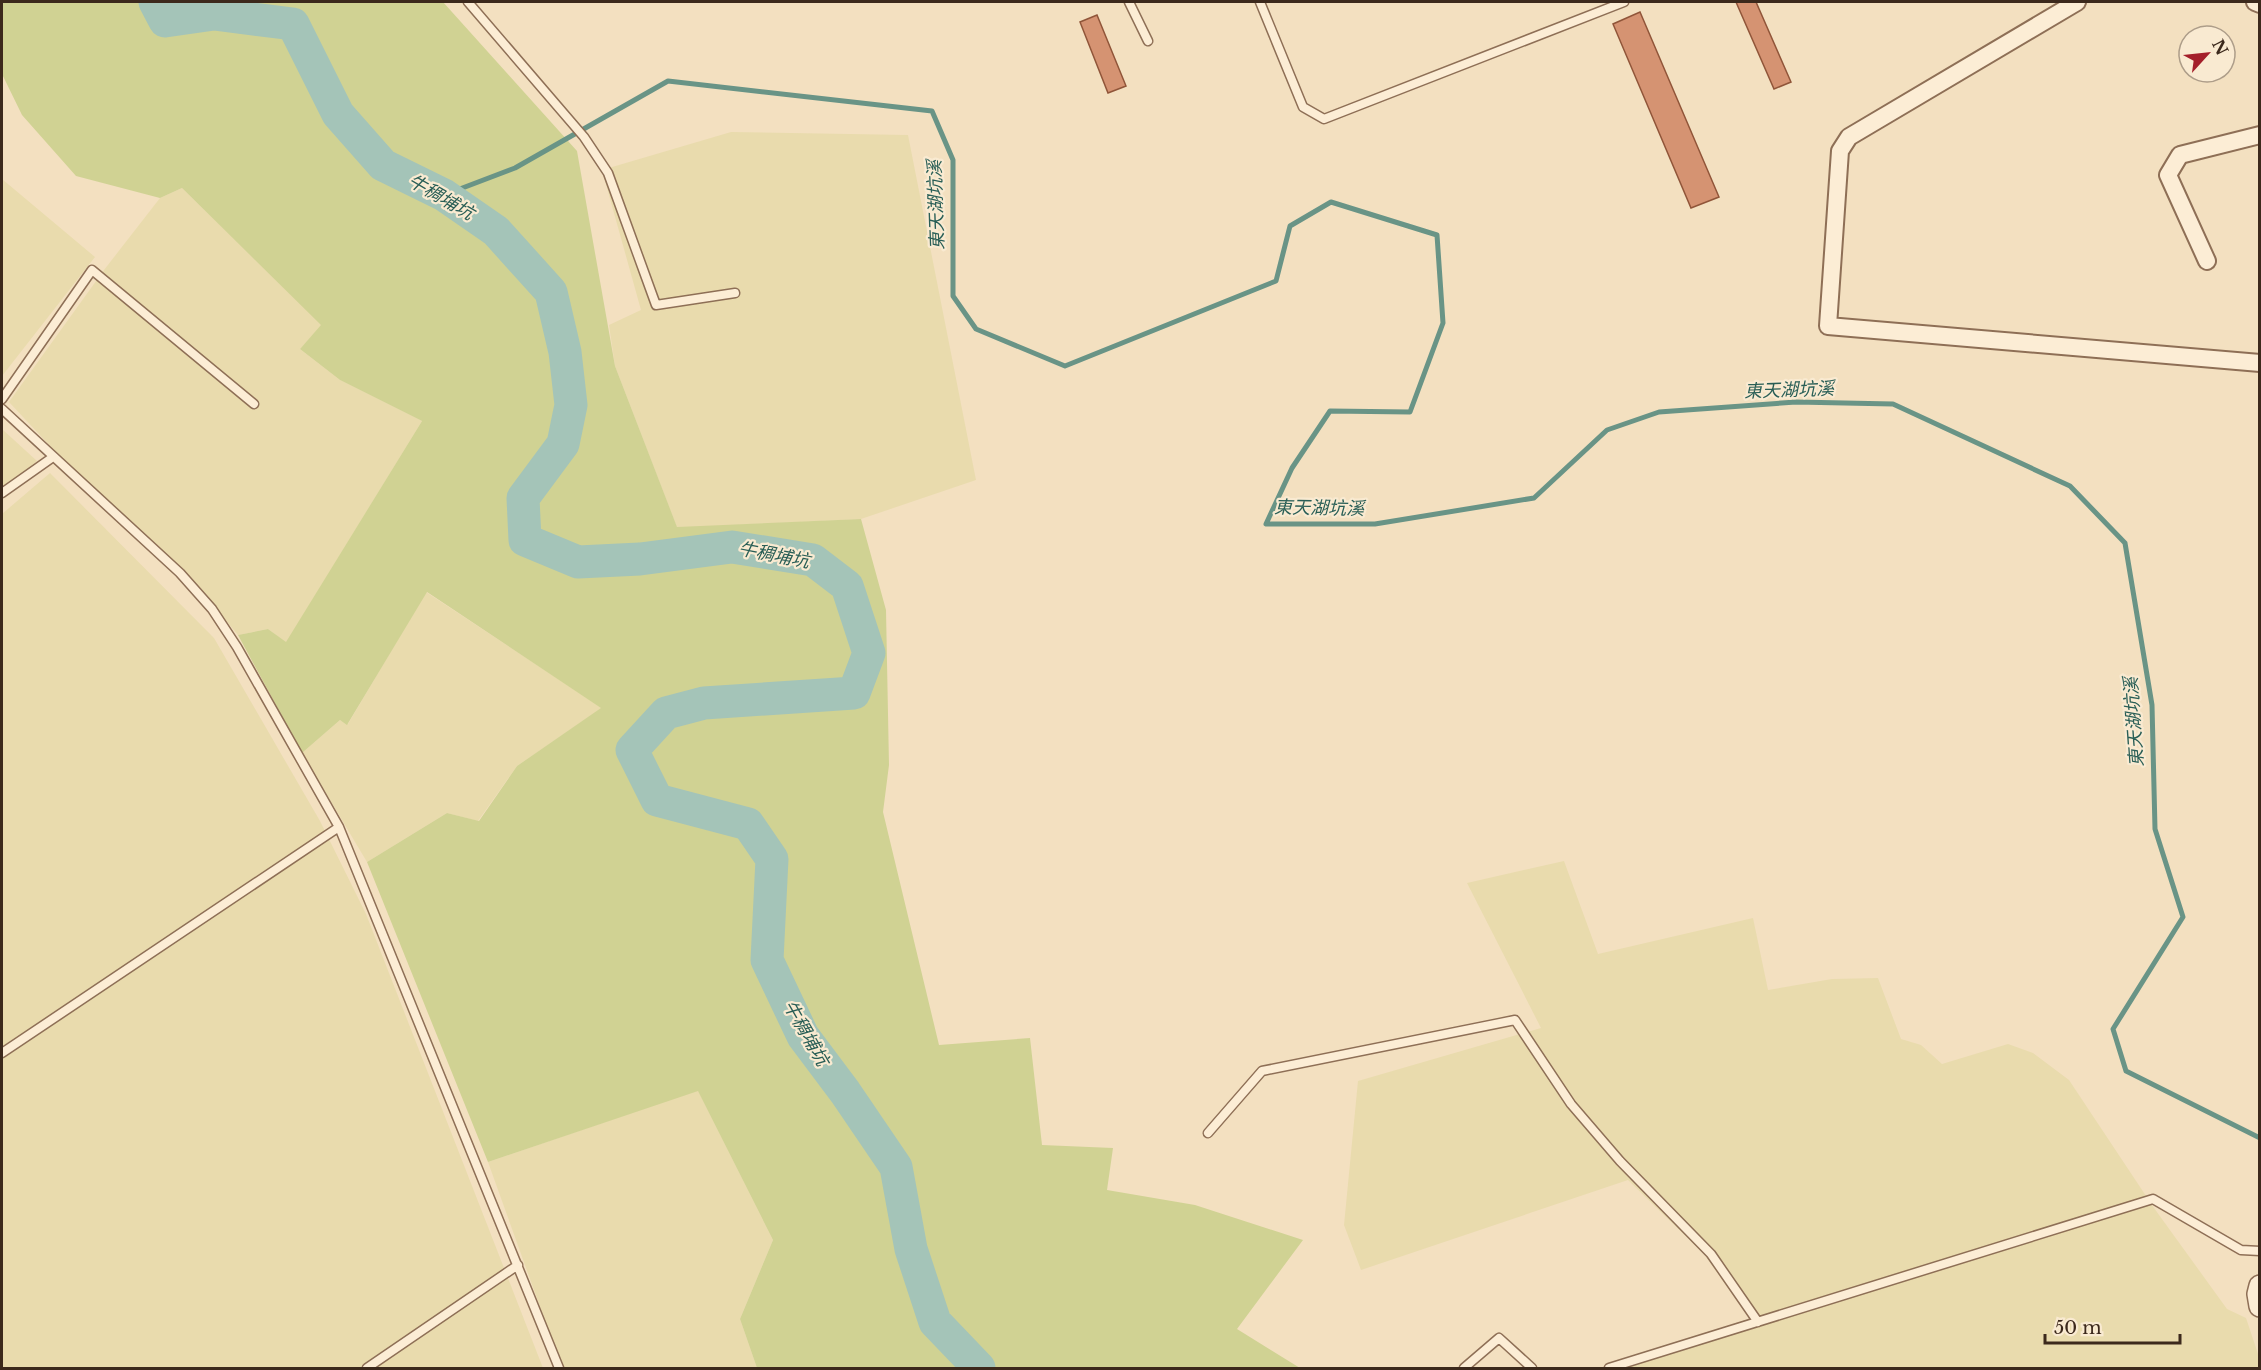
<svg xmlns="http://www.w3.org/2000/svg" width="2261" height="1370" viewBox="0 0 2261 1370" font-family="'Libre Baskerville','Noto Sans TC',serif">
<rect width="100%" height="100%" fill="#f3e0c0"/>
<path fill="#e9dbad" d="M731,132L908,135L976,480L861,519L677,528L615,366L609,325L641,310L602,170Z
M2,179L95,257L2,376Z
M182,188L322,325L300,349L340,380L422,421L286,643L268,629L238,635L196,585L52,448L9,402L104,270L160,198Z
M2,429L37,461L2,492Z
M50,473L214,638L320,821L366,914L543,1368H2V514Z
M426,592L602,708L517,766L478,821L447,813L367,862L302,753L340,720L348,724Z
M1564,861L1598,954L1753,918L1768,990L1832,979L1878,978L1901,1039L1921,1045L1942,1064L2008,1044L2033,1053L2069,1080L2154,1208L2227,1309L2246,1318L2259,1357V1368H1600L1752,1322L1704,1254L1628,1180L1361,1270L1344,1225L1358,1081L1541,1028L1467,883Z
M698,1090L773,1240L740,1319L757,1368H562L488,1162Z"/>
<path fill="#d0d293" d="M2,2H443L577,151L615,366L677,527L861,519L886,610L889,765L883,812L939,1045L1030,1038L1042,1145L1113,1148L1107,1190L1195,1205L1303,1240L1237,1329L1300,1368H757L740,1319L773,1240L698,1091L488,1162L367,862L447,813L479,821L517,766L601,708L427,592L347,725L340,720L302,753L238,635L268,629L286,642L422,421L340,380L300,349L321,325L182,188L160,198L76,176L22,115L2,74Z"/>
<g fill="none" stroke-linecap="round" stroke-linejoin="round">
<path stroke="#699486" stroke-width="5" d="M444,195L515,168L668,81L932,111L953,160V296L976,329L1065,366L1276,281L1290,226L1331,202L1437,235L1443,323L1410,412L1330,411L1292,468L1266,524H1375L1534,498L1607,430L1659,412L1796,402L1893,404L2070,486L2125,543L2152,705L2155,829L2183,917L2113,1029L2126,1071L2260,1138"/>
<path stroke="#a4c4b8" stroke-width="33" d="M155,2L165,21L214,14L293,24L338,114L383,165L444,195L496,231L551,292L565,352L571,405L563,444L523,498L525,540L578,562L640,559L732,547L813,560L847,586L869,653L854,693L704,703L666,713L632,750L657,800L748,824L772,859L767,960L803,1036L845,1092L896,1167L911,1249L935,1322L979,1368"/>
</g>
<path fill="#d59372" stroke="#905539" stroke-width="1.5" d="M1736,2H1756L1791,82L1774,89Z
M1640,12L1719,197L1691,208L1613,24Z
M1097,15L1126,86L1108,93L1080,22Z"/>
<g fill="none" stroke-linecap="round" stroke-linejoin="round">
<g stroke="#8e6f56" stroke-width="11">
<path id="service" d="M468,2L584,137L608,173L656,305L735,293
M1129,2L1148,41
M1260,2L1303,107L1324,119L1624,2
M2,399L92,270L254,404
M2,409L180,573L212,609L237,647L339,827L559,1368
M2,493L53,457
M2,1053L339,827
M1208,1133L1262,1071L1515,1020L1571,1104L1620,1161L1711,1254L1758,1322
M367,1368L518,1265
M1464,1368L1499,1338L1532,1368
M1609,1368L2153,1199L2241,1250L2260,1251"/>
</g>
<g stroke="#8e6f56" stroke-width="20">
<path id="minor" d="M2077,2L1849,137L1840,151L1828,326L2260,363
M2255,2L2260,4
M2207,261L2168,175L2180,155L2260,135"/>
</g>
<g stroke="#8e6f56" stroke-width="24">
<path id="tertiary" d="M2260,1286L2258,1294L2260,1306"/>
</g>
<use href="#service" stroke="#fcedd5" stroke-width="8"/>
<use href="#minor" stroke="#fcedd5" stroke-width="16"/>
<use href="#tertiary" stroke="#fcedd5" stroke-width="21"/>
</g>
<g text-anchor="middle" stroke-width="4.5" stroke-linejoin="round" paint-order="stroke">
<g font-size="18" font-style="italic" fill="#295e56" stroke="#f9ead1">
<text transform="translate(441 197) rotate(30)" y="6">牛稠埔坑</text>
<text transform="translate(936 205) rotate(-92)" y="6">東天湖坑溪</text>
<text transform="translate(1789 390) rotate(-2)" y="6">東天湖坑溪</text>
<text transform="translate(1319 508) rotate(1)" y="6">東天湖坑溪</text>
<text transform="translate(774 555) rotate(11)" y="6">牛稠埔坑</text>
<text transform="translate(2134 722) rotate(-94)" y="6">東天湖坑溪</text>
<text transform="translate(806 1033) rotate(60)" y="6">牛稠埔坑</text>
</g>
</g>
<rect width="2261" height="1370" fill="none" stroke="#3c291c" stroke-width="6"/>
<g transform="translate(2207 54) rotate(63)"><circle r="28" fill="#f9ead1" stroke="#ad9d89" stroke-width="1.5"/>
<path d="M0-4.5L10 22L0 15L-10 22Z" fill="#a41f2a"/>
<text y="-9" font-size="16" font-weight="bold" text-anchor="middle" fill="#3c291c">N</text>
</g>
<path d="M2045 1334v9h135v-9" fill="none" stroke="#3c291c" stroke-width="3"/>
<text x="2054" y="1334" font-size="18" fill="#3c291c" stroke="#f9ead1" stroke-width="4.5" paint-order="stroke">50 m</text>
</svg>
